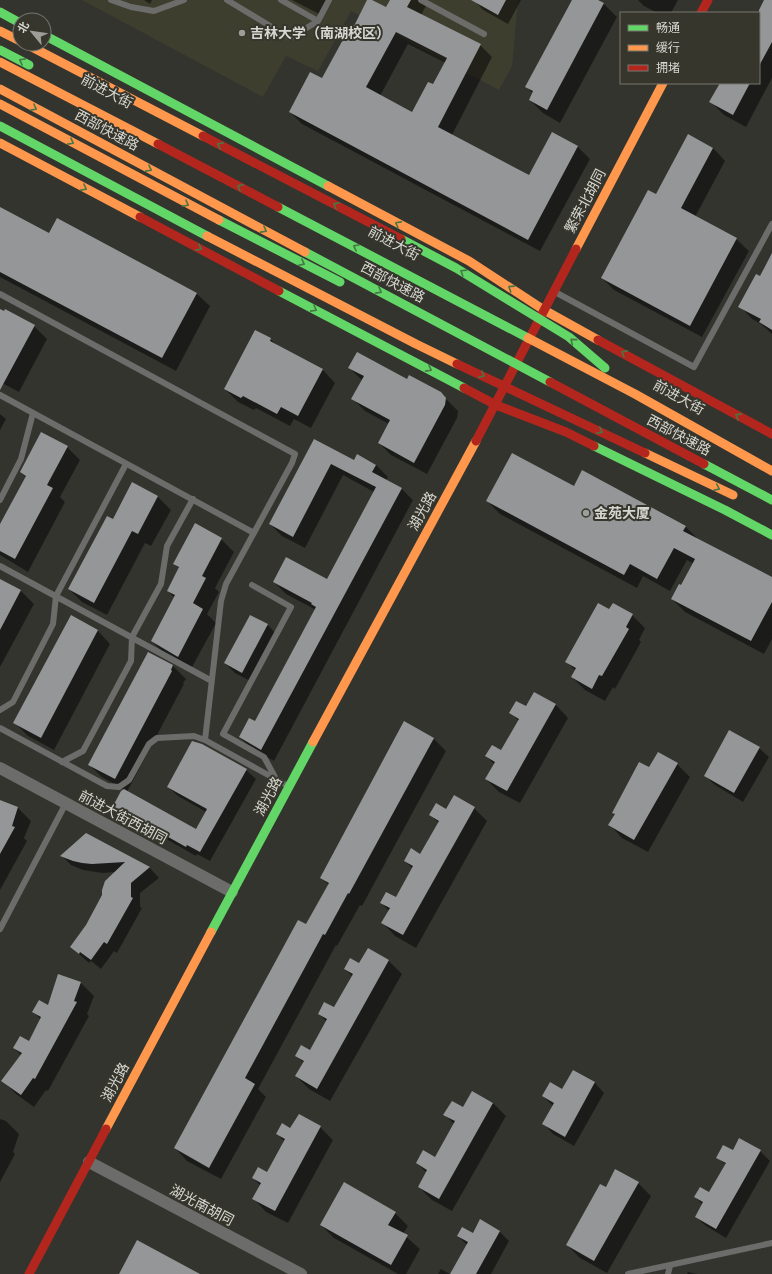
<svg xmlns="http://www.w3.org/2000/svg" width="772" height="1274" viewBox="0 0 772 1274" font-family="Overpass,'Noto Sans SC',sans-serif">
<rect width="100%" height="100%" fill="#34342f"/>
<path fill="#3e3e2f" d="M82,0H518L512,66L499,90L351,11L318,71L286,56L263,97Z"/>
<path fill="#0007" fill-rule="evenodd" d="M144,0H152L150,4Z
M292,0H331L323,16Z
M368,0L387,8L391,0H423L427,4L421,15L480,45L492,57L452,135L529,177L552,133L578,147L590,159L540,251L302,124L290,112L322,80L354,28ZM408,44L446,63L434,85L413,113L380,96Z
M474,0H521L508,24L483,10Z
M573,0H596L604,4L617,17L560,123L543,113L530,100L533,94L527,87Z
M638,0H678L671,13H657L644,6Z
M765,0H772V78L746,127L724,115L711,102L721,83H759L758,13Z
M713,148L725,161L695,217L736,239L749,251L702,337L614,290L602,278L656,196Z
M0,208L50,234L197,294L210,306L176,371L0,277Z
M772,255V334L761,324L752,319L740,306L760,277Z
M0,310L34,326L47,339L19,392L0,382Z
M270,339L278,346L323,370L335,383L311,428L294,419L290,426L256,408L254,410L238,402L225,389Z
M349,368L408,380L440,393L458,411L457,418L427,474L391,455L379,443L389,424L365,411L353,399L362,380Z
M0,414L6,419L0,430Z
M314,440L354,461L376,465L388,477L386,480L401,488L413,500L274,761L252,749L240,737L256,723L316,610L286,594L274,582L328,580L374,492L343,475L305,548L282,536L270,524Z
M67,447L80,460L60,497L65,502L28,572L0,555V526L26,477L21,472Z
M133,484L158,497L171,510L151,546L145,543L107,615L82,602L69,589L113,520Z
M574,487L685,526L698,539L772,578V639L764,654L685,612L672,599L682,587L694,564L687,560L670,591L643,576L637,588L500,514L487,501Z
M221,539L234,552L215,588L219,592L207,614L216,623L191,669L165,654L152,641L175,598L168,591L180,569L174,564Z
M0,580L21,591L34,604L0,667Z
M610,610L632,615L645,628L639,640L641,642L615,689L613,687L605,701L585,690L572,677L576,671L567,662Z
M71,617L98,631L110,644L54,750L28,736L15,723Z
M268,625L277,635L252,682L235,673L225,663Z
M149,653L173,666L186,679L183,683L184,684L127,792L196,830L206,812L178,796L168,787L246,770L256,779L210,861L197,854L196,856L124,815L114,806L122,792L125,790L102,777L89,765Z
M535,693L556,705L568,718L520,803L499,792L486,779L494,764L486,756L501,752L519,721L511,713L526,708Z
M434,739L446,751L362,906L360,905L337,946L336,945L258,1089L266,1097L221,1179L187,1161L175,1148L307,926L329,885L321,878Z
M759,748L769,757L743,802L715,785L705,776Z
M677,764L690,777L648,852L622,838L610,825L615,815L613,812L649,769Z
M0,801L18,808L31,821L24,838L27,841L0,890Z
M474,808L487,821L416,948L395,936L383,923L389,911L381,903L396,898L413,869L405,861L421,855L439,823L430,815L446,810Z
M86,834L150,868L159,878L140,893V907L142,908L117,953L114,951L101,969L91,961L89,963L71,947L87,926L116,872L102,873L83,870L71,865L62,856Z
M368,949L389,961L402,974L330,1101L309,1089L296,1076L304,1063L296,1056L310,1052L327,1022L319,1014L334,1009L352,976L345,969L359,964Z
M81,983L94,996L87,1014L89,1016L48,1091L46,1090L34,1107L16,1094L3,1081L21,1055L14,1048L29,1042L41,1020L34,1012L48,1006Z
M573,1071L595,1083L604,1093L574,1146L553,1134L544,1124L553,1106L543,1096L563,1090Z
M472,1092L493,1103L506,1116L452,1211L432,1200L419,1187L427,1173L417,1163L435,1158L454,1124L445,1115L463,1108Z
M0,1119L6,1121L19,1134L13,1152L15,1154L0,1182Z
M320,1127L333,1140L288,1223L266,1212L254,1199L261,1186L253,1178L267,1173L285,1142L277,1134L291,1129Z
M760,1151L770,1161L726,1238L706,1226L696,1217L703,1205L695,1197L710,1194L726,1165L717,1157L733,1152Z
M638,1183L651,1196L607,1273L580,1258L567,1245L606,1188Z
M395,1213L408,1226L403,1234L420,1249L406,1274H398L334,1238L321,1225Z
M500,1232L509,1241L491,1274H451L467,1245L458,1236Z
M441,1269L450,1274H438Z
M688,1272L697,1274H687Z"/>
<path fill="#949698" fill-rule="evenodd" d="M367,0H372L386,7L390,0H411L407,7L481,44L438,127L529,175L552,132L578,146L528,240L289,112L310,72L322,78L351,25L354,26ZM396,32L447,58L433,84L428,82L412,112L366,87Z
M471,0H506L498,15Z
M572,0H598L604,3L547,110L529,100L533,91L525,87Z
M764,0H772V42L759,66V10Z
M720,83H750L733,115L709,102Z
M688,134L713,148L681,208L737,238L690,326L601,278L648,190L656,194Z
M0,207L49,233L57,218L197,293L162,358L0,272Z
M772,253V330L759,322L761,319L738,307L756,274L760,276Z
M0,309L4,311L5,309L35,325L0,390Z
M255,330L271,338L270,341L323,369L298,416L281,407L277,414L243,396L241,398L224,389Z
M357,352L407,379L409,375L441,392L446,398L445,405L414,463L378,443L390,420L351,399L364,376L348,368Z
M41,432L68,446L47,485L53,488L15,559L0,551V524L26,476L20,472Z
M314,439L354,460L357,454L376,465L372,472L402,488L261,750L239,737L249,718L255,721L316,607L311,604L312,603L273,582L286,557L327,579L376,487L331,464L293,537L269,524Z
M512,453L574,486L582,470L686,526L683,531L772,577V602L751,641L671,599L679,584L681,585L695,559L674,548L657,579L630,564L624,575L486,501Z
M132,482L158,496L138,534L132,531L94,603L68,589L107,516L113,519Z
M195,523L222,538L202,576L206,578L193,603L203,609L178,657L151,641L175,595L167,591L179,567L173,564Z
M0,579L21,590L0,630Z
M598,603L609,609L613,603L633,614L626,627L629,629L602,676L599,675L592,689L571,677L576,668L565,662Z
M71,615L98,630L41,738L13,723Z
M250,615L268,624L242,673L224,663Z
M148,652L173,665L171,670L172,671L115,779L88,765Z
M534,692L556,704L507,791L485,779L495,762L485,756L492,745L501,750L519,719L509,713L516,701L526,706Z
M404,721L434,738L349,894L348,893L325,935L323,934L245,1078L255,1084L209,1168L174,1148L298,920L306,924L329,883L320,878Z
M729,730L760,747L734,793L704,776Z
M192,741L202,744L247,769L200,852L187,845L186,847L113,806L121,791L124,789L196,829L207,809L167,787Z
M658,752L678,763L634,840L608,825L615,814L612,813L639,762L649,767Z
M454,795L475,807L403,935L381,923L390,908L380,903L386,892L396,897L413,866L404,861L411,848L420,854L439,821L429,815L436,803L446,809Z
M0,800L18,807L12,826L15,827L0,854Z
M86,833L150,867L131,883V897L133,898L107,944L104,942L91,960L80,952L79,954L70,947L86,925L102,895V890L105,881L125,862L92,864L82,863L73,861L60,856Z
M368,948L389,960L317,1089L295,1076L304,1061L295,1056L301,1045L310,1050L327,1019L318,1014L324,1002L334,1007L353,974L344,969L350,958L359,963Z
M58,974L81,982L74,1001L77,1002L35,1079L33,1078L21,1095L1,1081L22,1053L13,1048L20,1036L29,1041L41,1017L32,1012L39,1000L48,1005Z
M573,1070L595,1082L565,1137L542,1124L554,1103L542,1096L550,1082L562,1089Z
M472,1091L493,1103L439,1199L418,1187L427,1170L416,1163L423,1150L435,1157L455,1121L443,1115L452,1101L463,1107Z
M299,1114L321,1126L275,1211L252,1199L261,1183L252,1178L258,1167L267,1172L285,1139L276,1134L282,1123L290,1128Z
M739,1138L761,1150L716,1229L695,1217L703,1202L694,1197L700,1187L709,1192L726,1163L716,1158L723,1145L733,1150Z
M615,1169L639,1182L594,1261L566,1245L600,1184L606,1187Z
M344,1182L396,1212L388,1225L408,1235L391,1265L320,1225Z
M480,1219L500,1231L476,1274H450L468,1242L457,1236L462,1227L473,1233Z
M137,1240L200,1274H119Z"/>
<g fill="none" stroke-linecap="round" stroke-linejoin="round">
<path stroke="#6c6c6a" stroke-width="6" d="M111,0L131,7L154,11L184,0
M227,0L290,38L318,21
M281,0L318,21L329,0
M421,0L484,34
M555,292L694,367L772,224
M0,294L295,454L292,463L226,584L221,601L205,740
M0,395L254,533
M0,500L21,459L33,413
M0,566L210,680
M252,585L291,607L223,734L264,757L276,779
M0,710L13,702L53,624L56,596L126,464
M0,728L107,786L119,787L129,780L149,744L157,738L194,736L205,740L288,786
M62,762L83,751L131,661L132,637L161,584L167,546L193,499
M0,929L66,803
M628,1274L772,1243
M668,1274L670,1266"/>
<path stroke="#6c6c6a" stroke-width="12" d="M0,768L232,892
M89,1162L301,1274"/>
<path stroke="#63d668" stroke-width="9" d="M0,12L20,23
M44,35L328,186
M0,50L29,65
M219,220L340,282
M279,291L464,388
M594,446L725,510L772,535
M211,932L313,742"/>
<path stroke="#ff974d" stroke-width="9" d="M0,31L20,41
M0,104L219,220
M0,143L140,217
M328,186L469,261L544,310L598,340
M576,249L663,83
M313,742L476,441
M106,1129L211,932"/>
<path stroke="#b3261e" stroke-width="9" d="M701,13L708,0
M140,217L279,291
M598,340L772,434
M464,388L496,405L566,432L594,446
M476,441L576,249
M29,1274L106,1129"/>
<path stroke="#63d668" stroke-width="9" d="M0,126L207,236
M278,207L528,338
M401,239L456,268L569,337L605,368
M305,252L550,382
M704,464L772,500"/>
<path stroke="#ff974d" stroke-width="9" d="M26,44L203,136
M0,62L158,144
M0,89L305,252
M207,236L416,344L457,364
M528,338L635,394L772,471
M645,453L733,495"/>
<path stroke="#b3261e" stroke-width="9" d="M203,136L401,239
M158,144L278,207
M457,364L645,453
M550,382L704,464"/>
</g>
<defs><path id="oneway-chevron" d="M-2-3.5L2.5 0L-2 3.5" fill="none" stroke-width="1.6" stroke-linecap="round" stroke-linejoin="round"/></defs>
<g stroke="#487645">
<use href="#oneway-chevron" transform="translate(22 61) rotate(-152)"/>
<use href="#oneway-chevron" transform="translate(34 108) rotate(28)"/>
<use href="#oneway-chevron" transform="translate(71 142) rotate(28)"/>
<use href="#oneway-chevron" transform="translate(220 145) rotate(-153)"/>
<use href="#oneway-chevron" transform="translate(149 169) rotate(28)"/>
<use href="#oneway-chevron" transform="translate(240 187) rotate(-153)"/>
<use href="#oneway-chevron" transform="translate(84 188) rotate(28)"/>
<use href="#oneway-chevron" transform="translate(186 204) rotate(28)"/>
<use href="#oneway-chevron" transform="translate(336 205) rotate(-153)"/>
<use href="#oneway-chevron" transform="translate(398 224) rotate(-152)"/>
<use href="#oneway-chevron" transform="translate(264 230) rotate(28)"/>
<use href="#oneway-chevron" transform="translate(356 247) rotate(-153)"/>
<use href="#oneway-chevron" transform="translate(199 248) rotate(28)"/>
<use href="#oneway-chevron" transform="translate(302 263) rotate(27)"/>
<use href="#oneway-chevron" transform="translate(463 272) rotate(-148)"/>
<use href="#oneway-chevron" transform="translate(511 288) rotate(-147)"/>
<use href="#oneway-chevron" transform="translate(379 291) rotate(28)"/>
<use href="#oneway-chevron" transform="translate(314 309) rotate(28)"/>
<use href="#oneway-chevron" transform="translate(573 341) rotate(-140)"/>
<use href="#oneway-chevron" transform="translate(624 353) rotate(-151)"/>
<use href="#oneway-chevron" transform="translate(429 369) rotate(28)"/>
<use href="#oneway-chevron" transform="translate(482 375) rotate(26)"/>
<use href="#oneway-chevron" transform="translate(738 416) rotate(-151)"/>
<use href="#oneway-chevron" transform="translate(600 431) rotate(26)"/>
<use href="#oneway-chevron" transform="translate(717 488) rotate(26)"/>
</g>
<g fill="#9d9e98" stroke="#36362d" stroke-width="1.5">
<circle cx="242" cy="33" r="4"/>
<circle cx="586" cy="513" r="4"/>
</g>
<g text-anchor="middle" stroke-width="4" stroke-linejoin="round" paint-order="stroke">
<g font-size="14" font-weight="bold" fill="#d6d7d1" stroke="#36362d" text-anchor="start">
<text x="250" y="38">吉林大学（南湖校区）</text>
<text x="594" y="518">金苑大厦</text>
</g>
<g font-size="14" fill="#d6d7d1" stroke="#36362d">
<text transform="translate(107 91) rotate(28)" y="5">前进大街</text>
<text transform="translate(107 130) rotate(28)" y="5">西部快速路</text>
<text transform="translate(585 201) rotate(-62)" y="5">繁荣北胡同</text>
<text transform="translate(394 243) rotate(28)" y="5">前进大街</text>
<text transform="translate(393 282) rotate(28)" y="5">西部快速路</text>
<text transform="translate(679 397) rotate(29)" y="5">前进大街</text>
<text transform="translate(679 435) rotate(28)" y="5">西部快速路</text>
<text transform="translate(422 511) rotate(-61)" y="5">湖光路</text>
<text transform="translate(268 796) rotate(-62)" y="5">湖光路</text>
<text transform="translate(123 817) rotate(28)" y="5">前进大街西胡同</text>
<text transform="translate(115 1082) rotate(-62)" y="5">湖光路</text>
<text transform="translate(202 1205) rotate(28)" y="5">湖光南胡同</text>
</g>
</g>
<rect x="620" y="12" width="140" height="72" fill="#36362d" stroke="#76766f"/>
<rect x="628" y="25" width="20" height="6" fill="#63d668" stroke="#76766f"/>
<text x="656" y="32" font-size="12" fill="#d6d7d1">畅通</text>
<rect x="628" y="45" width="20" height="6" fill="#ff974d" stroke="#76766f"/>
<text x="656" y="52" font-size="12" fill="#d6d7d1">缓行</text>
<rect x="628" y="65" width="20" height="6" fill="#b3261e" stroke="#76766f"/>
<text x="656" y="72" font-size="12" fill="#d6d7d1">拥堵</text>
<g transform="translate(32 32) rotate(299)"><circle r="19" fill="#36362d" stroke="#76766f"/>
<path d="M0-3L7 15L0 10L-7 15Z" fill="#9d9e98"/>
<text y="-6" font-size="11" font-weight="bold" text-anchor="middle" fill="#d6d7d1">北</text>
</g>
</svg>
